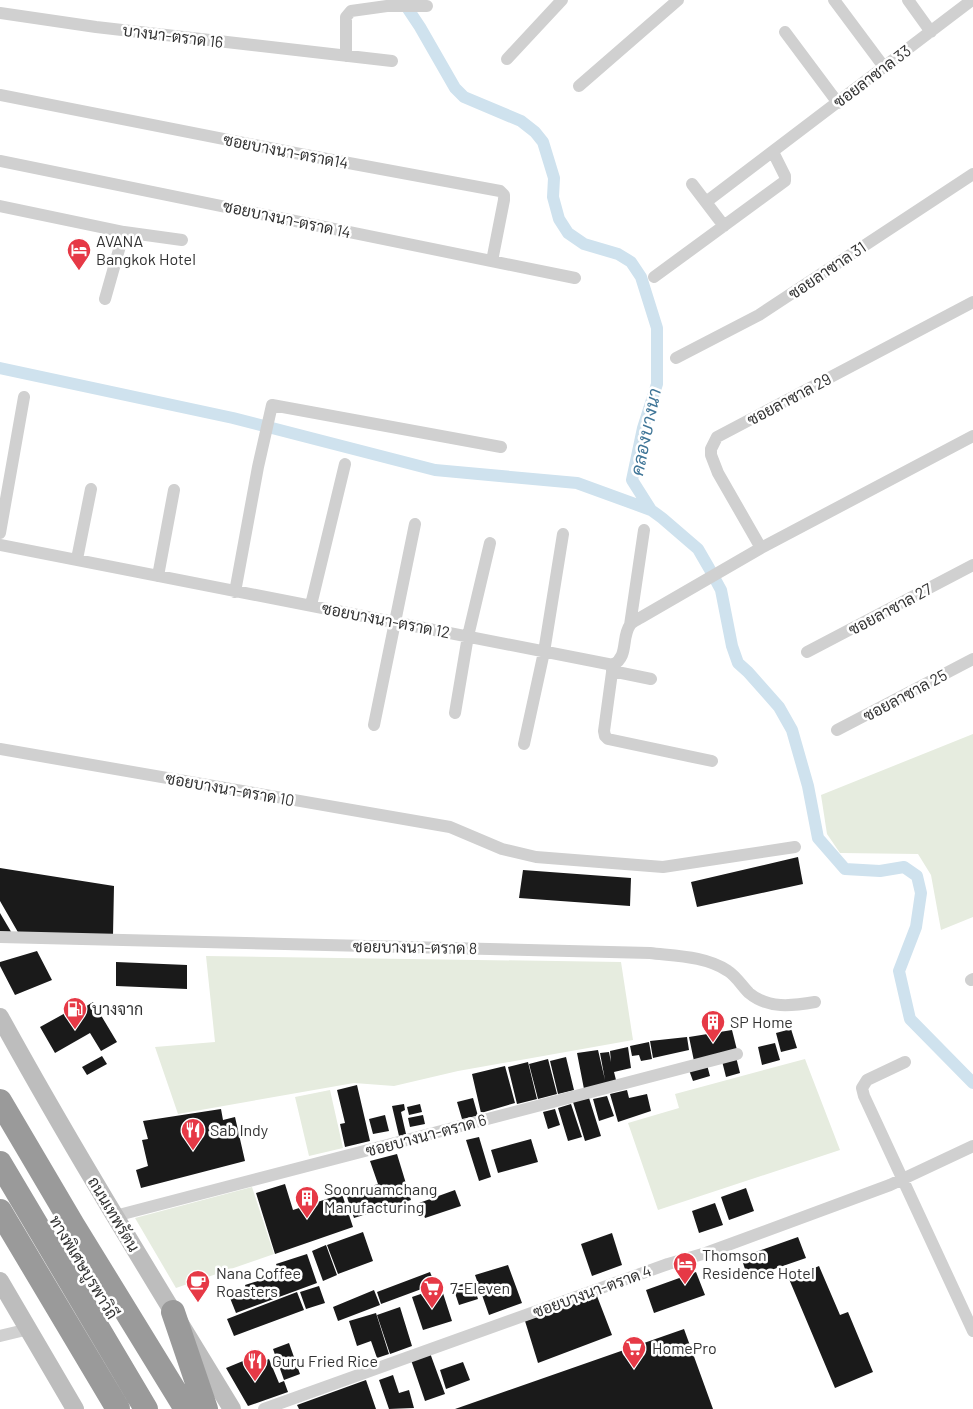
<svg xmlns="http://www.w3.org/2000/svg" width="973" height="1409" viewBox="0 0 973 1409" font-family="Barlow,Sarabun,sans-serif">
<rect width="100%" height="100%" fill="#fff"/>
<path fill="#e6ecdf" d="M973,734V917L941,930L931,875L918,854L840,853L827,834L821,795Z
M206,956L621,962L633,1040L458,1071L394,1086L354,1083L178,1114L155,1047L215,1042Z
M805,1059L840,1150L658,1210L628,1123L679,1108L675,1094Z
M330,1090L343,1148L309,1156L295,1097Z
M252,1187L274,1254L176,1288L135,1218Z"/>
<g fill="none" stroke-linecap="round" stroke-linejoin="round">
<path stroke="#cfe2ee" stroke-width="12" d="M404,0L406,6L420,27L455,88L464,97L521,121L535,132L543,142L554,178L553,197L559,219L568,233L584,244L618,254L631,262L641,277L657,328V384L643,428L632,480L651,510L662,518L698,549L709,568L721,590L732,646L738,663L748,672L779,707L792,730L808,786L818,838L845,869L880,871L904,867L917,876L921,893L916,927L899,971L910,1019L973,1083
M0,368L233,418L435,470L577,483L651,510"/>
</g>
<path fill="#1a1a1a" d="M798,857L803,884L697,907L691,882Z
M0,868L114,886L113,935L19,934L0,901Z
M523,870L631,878L630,906L519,898Z
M0,913L13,935L0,934Z
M37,951L52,980L15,995L0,966V962Z
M116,962L187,965V989L116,986Z
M93,1002L117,1042L101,1051L90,1033L55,1053L40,1027L78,1006L80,1010Z
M791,1029L797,1048L781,1052L776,1033Z
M732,1030L737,1050L694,1061L689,1037Z
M687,1037L689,1050L653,1058L650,1041Z
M649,1042L652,1059L641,1061L639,1055L632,1056L630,1046Z
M775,1043L780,1060L762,1065L758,1047Z
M628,1047L631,1068L614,1072L616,1080L584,1089L577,1053L598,1050L605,1080L600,1053L609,1052L611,1062L610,1051Z
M102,1056L107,1064L87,1075L82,1067Z
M566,1057L574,1090L558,1094L550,1061Z
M736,1057L740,1073L726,1077L722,1061Z
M548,1059L557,1094L538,1099L529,1064Z
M528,1062L537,1099L517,1104L508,1067Z
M707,1065L710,1076L693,1081L689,1070Z
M505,1066L515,1103L481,1113L472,1074Z
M357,1085L370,1141L345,1147L340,1124L345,1123L337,1090Z
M627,1090L629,1098L647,1094L651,1111L618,1122L610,1094Z
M607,1096L614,1116L599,1121L593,1099Z
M473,1098L478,1116L462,1119L457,1102Z
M589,1098L601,1136L585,1141L573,1102Z
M404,1104L405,1110L401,1112L406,1134L399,1136L392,1106Z
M420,1104L422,1112L409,1115L407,1107Z
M571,1104L582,1137L568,1141L558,1108Z
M221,1109L223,1120L235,1117L245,1161L141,1188L136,1170L148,1166L142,1140L148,1139L143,1121Z
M555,1109L560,1125L548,1129L543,1112Z
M385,1115L389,1131L373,1134L369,1119Z
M423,1115L425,1124L410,1127L408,1118Z
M479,1137L491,1177L479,1181L466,1140Z
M531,1139L538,1162L498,1173L491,1150Z
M397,1154L411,1200L354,1218L346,1194L378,1184L370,1161Z
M285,1184L293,1210L342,1194L353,1227L275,1254L256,1193Z
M746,1188L754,1211L729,1220L721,1197Z
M455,1190L461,1206L425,1218L419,1203Z
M715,1203L723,1225L699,1233L692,1211Z
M363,1232L373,1261L338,1274L327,1245Z
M612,1233L622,1265L592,1276L581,1244Z
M798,1237L806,1258L748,1278L741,1257Z
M326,1245L337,1275L323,1281L312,1251Z
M307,1254L317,1283L236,1313L230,1298L247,1292L245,1285L280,1274L276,1264Z
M508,1265L522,1303L489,1315L475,1275Z
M819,1266L840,1315L848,1312L873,1372L835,1388L789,1279Z
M430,1272L435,1284L381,1304L377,1292Z
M696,1272L705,1295L654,1313L646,1290Z
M472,1281L478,1299L459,1305L453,1287Z
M319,1286L325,1303L306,1309L300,1292Z
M441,1287L452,1321L423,1330L412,1297Z
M374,1290L380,1305L338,1321L333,1307Z
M297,1292L304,1310L234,1336L227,1319Z
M597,1296L612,1335L538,1363L525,1321Z
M400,1307L412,1346L390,1354L377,1315Z
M376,1313L389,1354L377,1358L371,1341L357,1346L349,1321Z
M684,1329L713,1409H455Z
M289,1343L300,1374L284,1380L273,1349Z
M430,1353L445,1394L425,1401L411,1360Z
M269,1359L279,1383L284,1381L288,1392L248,1406L226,1368L243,1361L246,1368Z
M463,1362L470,1380L446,1389L440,1370Z
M393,1375L399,1393L409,1390L414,1408L389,1409L379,1380Z
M366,1380L376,1409H299L297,1405Z"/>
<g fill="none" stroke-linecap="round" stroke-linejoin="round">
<path stroke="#d0d0d0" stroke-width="12" d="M834,0L884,67
M908,0L931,32
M0,13L96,27L392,61
M785,32L838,103
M346,56V17L351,11L387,6H427
M507,59L562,0
M579,86L678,0
M0,95L300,154L500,191L504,195V200L492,261
M0,161L575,278
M692,184L724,226
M706,202L972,0
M0,206L124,232L182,240
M654,277L785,181V176L773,152
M105,299L124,232
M676,358L759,315L973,174
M0,533L24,397
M0,545L613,665C629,656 621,638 630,625C632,622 637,620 640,618L761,548L973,436
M761,548L718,473L711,455V449L717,437L973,302
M77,559L91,489
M158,576L174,490
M235,592L258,467L272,405L501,447
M311,605L345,464
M630,625L644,530
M807,652L973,565
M613,665L604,731L605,736L608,739L712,761
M612,671L651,679
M455,713L468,636L490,543
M374,725L415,524
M837,730L973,659
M524,744L544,652L563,534
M0,749L450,827L502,849L536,857L663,867L795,847
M0,937L650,953C675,956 706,956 728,971C736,976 742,986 749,993C768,1009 792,1006 815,1002
M971,980L973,979
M905,1062L867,1080L862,1088L864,1096L973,1331
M115,1216L737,1054
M0,1336L29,1329
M264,1409L668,1264L706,1253L890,1185L973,1146"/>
<path stroke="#bdbdbd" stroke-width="18" d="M0,1017C73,1150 153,1279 232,1409
M0,1281L75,1409"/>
<path stroke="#9a9a9a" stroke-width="24" d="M0,1101L73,1225L186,1409
M0,1163L146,1409
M0,1211L118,1409
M173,1312L206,1409"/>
</g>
<defs>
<g id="hotel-pin" transform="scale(1.25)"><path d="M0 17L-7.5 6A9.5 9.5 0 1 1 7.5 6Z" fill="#e63946" stroke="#fff"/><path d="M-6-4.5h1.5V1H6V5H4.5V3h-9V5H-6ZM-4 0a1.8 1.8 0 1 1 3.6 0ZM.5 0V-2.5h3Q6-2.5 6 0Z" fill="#fff"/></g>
<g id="fuel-pin" transform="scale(1.25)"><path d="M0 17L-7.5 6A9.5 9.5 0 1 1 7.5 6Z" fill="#e63946" stroke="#fff"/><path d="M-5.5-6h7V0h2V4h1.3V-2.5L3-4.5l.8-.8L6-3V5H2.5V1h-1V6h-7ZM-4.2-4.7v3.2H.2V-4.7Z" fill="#fff"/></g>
<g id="building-pin" transform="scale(1.25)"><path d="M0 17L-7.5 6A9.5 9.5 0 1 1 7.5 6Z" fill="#e63946" stroke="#fff"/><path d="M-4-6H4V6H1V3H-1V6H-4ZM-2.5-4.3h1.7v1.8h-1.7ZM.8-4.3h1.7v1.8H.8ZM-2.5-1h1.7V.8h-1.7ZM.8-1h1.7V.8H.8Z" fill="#fff"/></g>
<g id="restaurant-pin" transform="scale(1.25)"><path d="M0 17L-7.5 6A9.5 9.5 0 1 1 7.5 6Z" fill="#e63946" stroke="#fff"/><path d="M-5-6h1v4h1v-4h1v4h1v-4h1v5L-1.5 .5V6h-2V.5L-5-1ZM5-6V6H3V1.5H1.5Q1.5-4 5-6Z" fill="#fff"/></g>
<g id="cafe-pin" transform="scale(1.25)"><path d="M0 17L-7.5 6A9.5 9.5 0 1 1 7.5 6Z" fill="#e63946" stroke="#fff"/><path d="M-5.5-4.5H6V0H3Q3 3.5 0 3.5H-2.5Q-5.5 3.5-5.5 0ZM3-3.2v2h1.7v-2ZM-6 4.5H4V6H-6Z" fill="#fff"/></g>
<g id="supermarket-pin" transform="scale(1.25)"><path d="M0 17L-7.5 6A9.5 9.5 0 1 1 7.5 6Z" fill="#e63946" stroke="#fff"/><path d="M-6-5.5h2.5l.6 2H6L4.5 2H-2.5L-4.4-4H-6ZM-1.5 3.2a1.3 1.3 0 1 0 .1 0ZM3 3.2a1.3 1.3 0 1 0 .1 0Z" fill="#fff"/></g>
</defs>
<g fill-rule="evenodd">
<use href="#hotel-pin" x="79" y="250"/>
<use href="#fuel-pin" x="75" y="1009"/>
<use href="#building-pin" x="713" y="1022"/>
<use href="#restaurant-pin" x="193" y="1130"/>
<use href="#building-pin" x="307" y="1198"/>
<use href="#hotel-pin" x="685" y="1264"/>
<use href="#cafe-pin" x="198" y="1282"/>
<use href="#supermarket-pin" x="432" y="1288"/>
<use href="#supermarket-pin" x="634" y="1348"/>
<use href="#restaurant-pin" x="255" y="1361"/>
</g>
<g text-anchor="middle" stroke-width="5" stroke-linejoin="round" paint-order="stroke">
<g font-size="16" fill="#333" stroke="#fff">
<text transform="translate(173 36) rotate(7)" y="6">บางนา-ตราด 16</text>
<text transform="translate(872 76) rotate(-37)" y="6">ซอยลาซาล 33</text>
<text transform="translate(286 151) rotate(11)" y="6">ซอยบางนา-ตราด14</text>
<text transform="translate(287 219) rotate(12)" y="6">ซอยบางนา-ตราด 14</text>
<text transform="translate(827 270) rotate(-34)" y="6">ซอยลาซาล 31</text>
<text transform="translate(789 399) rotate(-28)" y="6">ซอยลาซาล 29</text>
<text transform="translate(890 609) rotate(-28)" y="6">ซอยลาซาล 27</text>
<text transform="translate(386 620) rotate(11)" y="6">ซอยบางนา-ตราด 12</text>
<text transform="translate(905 695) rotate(-28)" y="6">ซอยลาซาล 25</text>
<text transform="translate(230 789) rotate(10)" y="6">ซอยบางนา-ตราด 10</text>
<text transform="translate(415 947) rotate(1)" y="6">ซอยบางนา-ตราด 8</text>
<text transform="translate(426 1135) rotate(-15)" y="6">ซอยบางนา-ตราด 6</text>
<text transform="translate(114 1214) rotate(59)" y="6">ถนนเทพรัตน</text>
<text transform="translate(84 1267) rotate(59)" y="6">ทางพิเศษบูรพาวิถี</text>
<text transform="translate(592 1291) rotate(-20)" y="6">ซอยบางนา-ตราด 4</text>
</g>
<g font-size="16" fill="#333" stroke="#fff" text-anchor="start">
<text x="96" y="247">AVANA<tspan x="96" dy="18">Bangkok Hotel</tspan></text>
<text x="92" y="1015">บางจาก</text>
<text x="730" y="1028">SP Home</text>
<text x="210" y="1136">Sab Indy</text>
<text x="324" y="1195">Soonruamchang<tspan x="324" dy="18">Manufacturing</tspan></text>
<text x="702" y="1261">Thomson<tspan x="702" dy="18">Residence Hotel</tspan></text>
<text x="216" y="1279">Nana Coffee<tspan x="216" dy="18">Roasters</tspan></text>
<text x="450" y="1294">7-Eleven</text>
<text x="652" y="1354">HomePro</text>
<text x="272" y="1367">Guru Fried Rice</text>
</g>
<g font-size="18" font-style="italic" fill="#3f7597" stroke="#fff">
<text transform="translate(646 432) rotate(-78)" y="6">คลองบางนา</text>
</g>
</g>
</svg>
